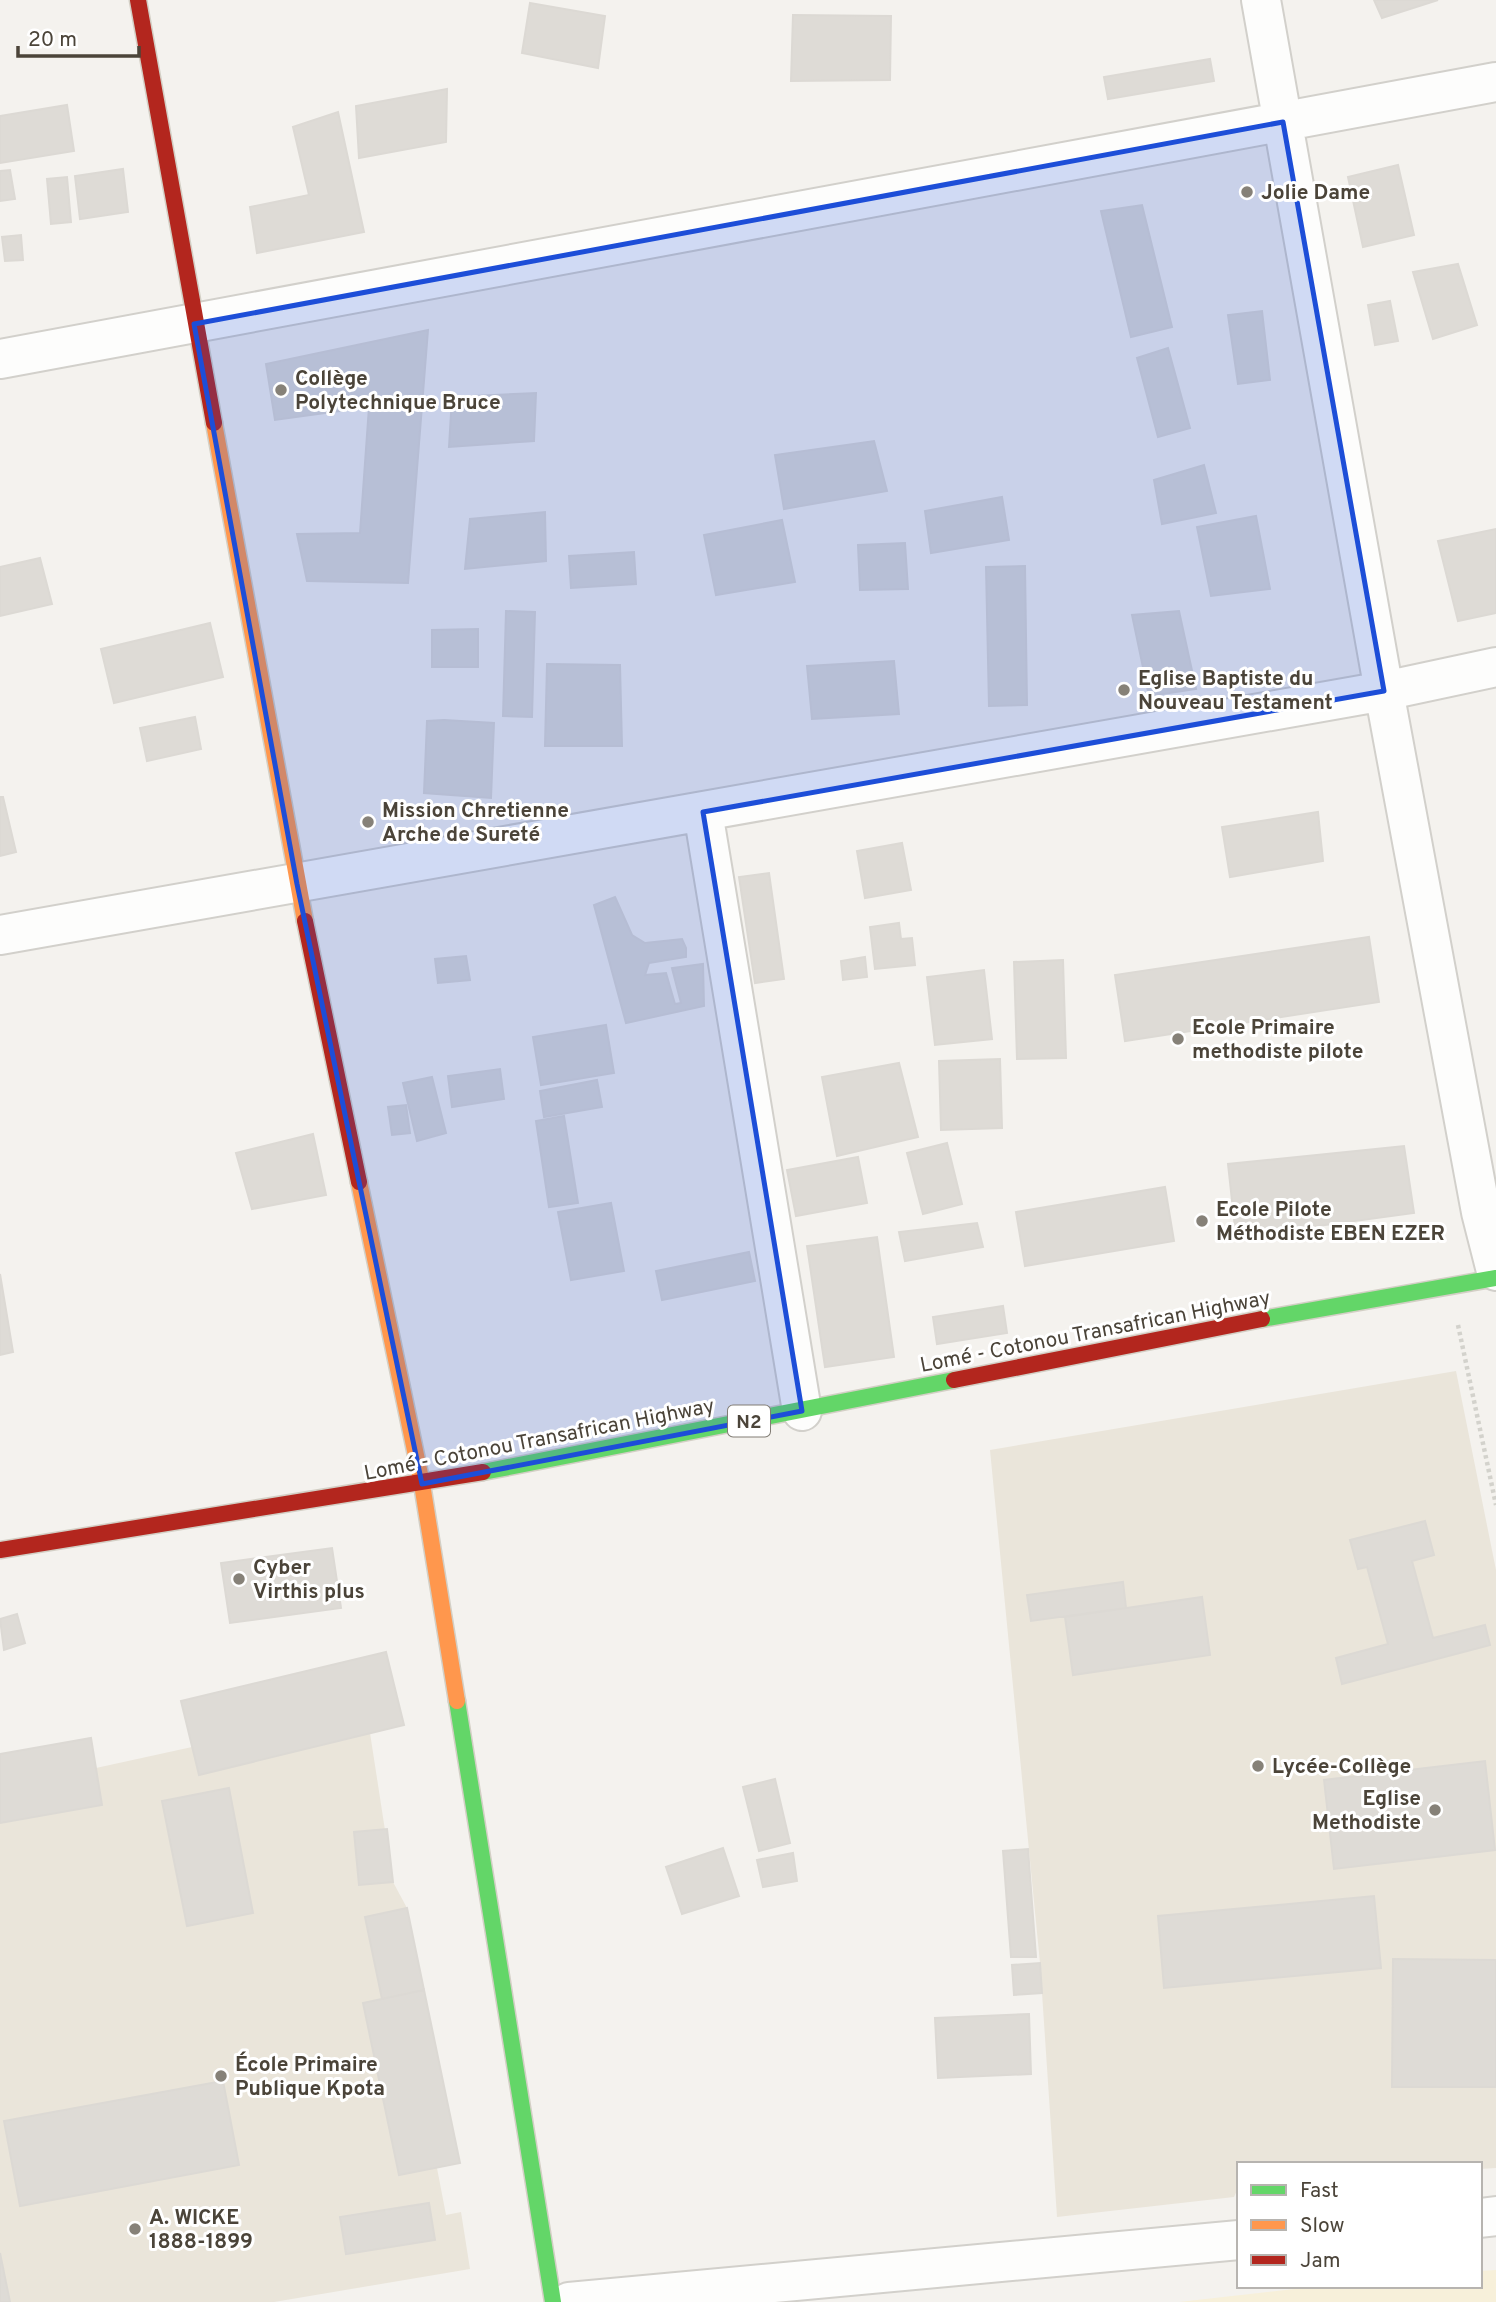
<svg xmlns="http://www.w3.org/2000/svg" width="1496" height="2302" viewBox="0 0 1496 2302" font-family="Overpass,sans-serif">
<rect width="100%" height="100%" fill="#f4f2ee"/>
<path fill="#eae5da" d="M1456,1371L1496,1570V2168L1480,2169V2164H1239V2186L1234,2197L1057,2217L1040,1963L990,1450Z
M370,1733L393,1882L407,1908L460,2163L437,2168L446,2215L461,2212L470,2269L274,2302H0V1823L102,1805L96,1768L192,1747L199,1775Z"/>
<path fill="#f7f0da" d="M1496,2270V2302H1179L1321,2286H1480V2271Z"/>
<path fill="#dedbd6" stroke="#dcd9d4" stroke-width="2" d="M1374,0H1438L1382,18Z
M530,3L605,16L598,68L522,53Z
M793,15L891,16L890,80L791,81Z
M1210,59L1214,81L1108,99L1104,77Z
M447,89L446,142L359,158L356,106Z
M67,105L74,151L0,163V116Z
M338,112L364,232L257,253L250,207L309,195L293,127Z
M1398,165L1414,235L1363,247L1348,177Z
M123,169L128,212L80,219L75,176Z
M10,170L15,199L0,201V171Z
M67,177L71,222L51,224L47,179Z
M1142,205L1172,327L1131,337L1101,211Z
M21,235L23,260L5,261L2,237Z
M1458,264L1477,325L1433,339L1413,272Z
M1390,301L1398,341L1375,345L1368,305Z
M1262,311L1270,380L1238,384L1228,315Z
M428,330L408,583L307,581L297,534L360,533L369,407L275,420L266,364Z
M1168,348L1190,428L1158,437L1137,358Z
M536,393L534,441L449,447L452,397Z
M874,441L887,491L784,509L775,455Z
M1204,465L1216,513L1162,524L1154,480Z
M1002,497L1009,540L931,553L925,511Z
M545,512L546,561L465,569L470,519Z
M1256,516L1270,589L1211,596L1197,527Z
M782,520L795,582L716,595L704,535Z
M1496,529V613L1458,621L1438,541Z
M905,543L908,589L860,590L858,545Z
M634,552L636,584L571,588L569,556Z
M40,558L52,604L0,616V567Z
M1025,566L1027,705L989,706L986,567Z
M506,611L535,612L532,717L503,716Z
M1179,611L1196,689L1149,696L1132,615Z
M210,623L223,677L114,703L101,649Z
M478,629V667H432V630Z
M894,661L899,714L812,719L807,666Z
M547,664L620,665L622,746H545Z
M195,717L201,749L147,761L140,728Z
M444,720L494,723L491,798L424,793L427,721Z
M0,797H3L16,852L0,856Z
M1318,812L1323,861L1230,877L1222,827Z
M902,843L911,890L865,898L857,851Z
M769,873L784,979L755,983L739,877Z
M615,897L632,935L645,943L682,939L686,948V957L649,963L645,975L666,973L675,1004L681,1003L672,968L703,964L704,1006L626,1023L594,905Z
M899,923L901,939L912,938L915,965L875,969L870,927Z
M1369,937L1379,1002L1125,1041L1115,975Z
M466,956L470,980L438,983L435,959Z
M865,957L867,977L843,980L841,961Z
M1063,960L1066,1058L1017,1059L1014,962Z
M984,970L992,1039L935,1045L927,977Z
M606,1025L614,1073L541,1085L533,1037Z
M1000,1059L1002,1128L941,1130L939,1061Z
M899,1063L918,1137L837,1156L822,1077Z
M500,1069L504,1099L452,1107L448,1076Z
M432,1077L446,1133L417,1141L403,1083Z
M597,1080L602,1107L544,1117L540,1091Z
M406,1105L410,1133L392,1135L388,1107Z
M564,1116L578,1203L549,1207L536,1121Z
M313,1134L326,1195L252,1209L236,1153Z
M947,1143L962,1204L923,1214L907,1153Z
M1404,1146L1414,1213L1236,1237L1228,1164Z
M858,1157L867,1203L796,1216L787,1170Z
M1165,1187L1174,1241L1025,1266L1016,1212Z
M611,1203L624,1271L571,1280L558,1212Z
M977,1223L983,1247L905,1261L899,1232Z
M877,1237L894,1357L825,1367L807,1246Z
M749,1252L755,1281L662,1300L656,1271Z
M0,1274L13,1352L0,1355Z
M1003,1306L1007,1333L937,1344L933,1317Z
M1425,1521L1434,1555L1412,1561L1433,1638L1485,1625L1490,1645L1342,1684L1336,1658L1388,1644L1367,1567L1358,1569L1350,1540Z
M332,1548L341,1608L230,1623L221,1563Z
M1123,1582L1126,1608L1031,1621L1027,1595Z
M1202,1597L1210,1655L1073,1675L1065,1617Z
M17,1614L25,1643L4,1650L0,1619Z
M386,1652L404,1725L199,1775L181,1701Z
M91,1738L102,1805L0,1823V1754Z
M1485,1761L1495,1850L1334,1869L1324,1780Z
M775,1779L790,1843L759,1851L743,1787Z
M229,1788L253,1913L187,1926L162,1801Z
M387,1829L393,1882L359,1885L354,1832Z
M723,1848L739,1896L682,1914L666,1867Z
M1028,1849L1036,1957H1011L1003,1851Z
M793,1853L797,1881L763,1887L757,1860Z
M1374,1896L1381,1968L1164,1988L1158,1916Z
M407,1908L424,1990L382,1999L365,1917Z
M1393,1959L1496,1960V2087H1392Z
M1040,1963L1042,1993L1014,1995L1012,1965Z
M424,1990L460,2163L399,2175L363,2003Z
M1029,2014L1031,2074L938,2078L935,2018Z
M223,2081L239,2165L20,2206L4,2121Z
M429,2203L435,2240L346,2254L340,2217Z
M0,2253L10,2302H0Z"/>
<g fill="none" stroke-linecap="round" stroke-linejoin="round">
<g stroke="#d2d0cb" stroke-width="42">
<path id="street" d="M1261,0L1384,691L1481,1212L1496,1271
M0,359L1496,82
M703,812L802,1411
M0,935L1384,691L1496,667
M1480,2218L1496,2216
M569,2302L1239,2240"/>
</g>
<g stroke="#d3cfc5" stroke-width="19">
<path id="fast" d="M1262,1319L1496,1278
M483,1472L954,1380
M457,1701L553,2302"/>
</g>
<g stroke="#d3cfc5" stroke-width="19">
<path id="slow" d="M214,423L305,921
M359,1182L422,1484L457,1701"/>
</g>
<g stroke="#d3cfc5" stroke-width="19">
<path id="jam" d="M138,0L214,423
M305,921L359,1182
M954,1380L1262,1319
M0,1550L483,1472"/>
</g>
<path stroke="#d3d2cc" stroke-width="4.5" stroke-dasharray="3.5 3.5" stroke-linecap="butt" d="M1458,1325L1496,1505"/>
<use href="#street" stroke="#fdfdfc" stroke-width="38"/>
<use href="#fast" stroke="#63d668" stroke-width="16"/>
<use href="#slow" stroke="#ff974d" stroke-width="16"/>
<use href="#jam" stroke="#b3261e" stroke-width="16"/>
</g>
<path fill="#1d4ed8" fill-opacity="0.2" stroke="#1d4ed8" stroke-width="5" stroke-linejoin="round" d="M1283,122L1384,691L703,812L802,1411L422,1484L297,884L194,324Z"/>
<g fill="#868178" stroke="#fff" stroke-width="2.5">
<circle cx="1247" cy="192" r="7"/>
<circle cx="281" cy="390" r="7"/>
<circle cx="1124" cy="690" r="7"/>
<circle cx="368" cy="822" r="7"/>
<circle cx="1178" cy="1039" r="7"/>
<circle cx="1202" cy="1221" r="7"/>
<circle cx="239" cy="1579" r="7"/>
<circle cx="1258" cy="1766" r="7"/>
<circle cx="1435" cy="1810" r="7"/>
<circle cx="221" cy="2076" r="7"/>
<circle cx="135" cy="2229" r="7"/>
</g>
<g text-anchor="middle" stroke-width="6" stroke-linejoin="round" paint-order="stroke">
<rect fill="#fff" stroke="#817c74" stroke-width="2" x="728" y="1405.5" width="42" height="31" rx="5"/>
<g font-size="19" font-weight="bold" fill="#4b4439">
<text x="749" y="1428">N2</text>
</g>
<g font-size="21" font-weight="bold" fill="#4b4439" stroke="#fff" text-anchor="start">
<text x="1261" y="199">Jolie Dame</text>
<text x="295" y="385">Collège<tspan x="295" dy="24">Polytechnique Bruce</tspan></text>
<text x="1138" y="685">Eglise Baptiste du<tspan x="1138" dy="24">Nouveau Testament</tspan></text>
<text x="382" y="817">Mission Chretienne<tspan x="382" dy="24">Arche de Sureté</tspan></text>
<text x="1192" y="1034">Ecole Primaire<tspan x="1192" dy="24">methodiste pilote</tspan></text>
<text x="1216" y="1216">Ecole Pilote<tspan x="1216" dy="24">Méthodiste EBEN EZER</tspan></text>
<text x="253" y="1574">Cyber<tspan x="253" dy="24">Virthis plus</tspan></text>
<text x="1272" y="1773">Lycée-Collège</text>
<text x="1421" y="1805" text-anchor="end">Eglise<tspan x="1421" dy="24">Methodiste</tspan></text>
<text x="235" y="2071">École Primaire<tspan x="235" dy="24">Publique Kpota</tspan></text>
<text x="149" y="2224">A. WICKE<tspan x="149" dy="24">1888-1899</tspan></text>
</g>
<g font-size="21" fill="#4b4439" stroke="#fff">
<text transform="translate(1095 1331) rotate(-11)" y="7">Lomé - Cotonou Transafrican Highway</text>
<text transform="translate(539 1439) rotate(-11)" y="7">Lomé - Cotonou Transafrican Highway</text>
</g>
</g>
<rect x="1237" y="2162" width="245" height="126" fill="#ffffff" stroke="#b7b4b0" stroke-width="2"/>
<rect x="1251" y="2185" width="35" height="10" fill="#63d668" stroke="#b7b4b0" stroke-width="2"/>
<text x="1300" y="2197" font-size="21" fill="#4b4439">Fast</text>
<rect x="1251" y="2220" width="35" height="10" fill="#ff974d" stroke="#b7b4b0" stroke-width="2"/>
<text x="1300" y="2232" font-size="21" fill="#4b4439">Slow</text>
<rect x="1251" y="2255" width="35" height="10" fill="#b3261e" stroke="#b7b4b0" stroke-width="2"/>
<text x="1300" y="2267" font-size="21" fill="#4b4439">Jam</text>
<path d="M18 46v10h121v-10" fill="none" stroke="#4b4439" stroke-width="3.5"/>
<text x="28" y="46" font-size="21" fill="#4b4439" stroke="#ffffff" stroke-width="5" paint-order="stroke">20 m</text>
</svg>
